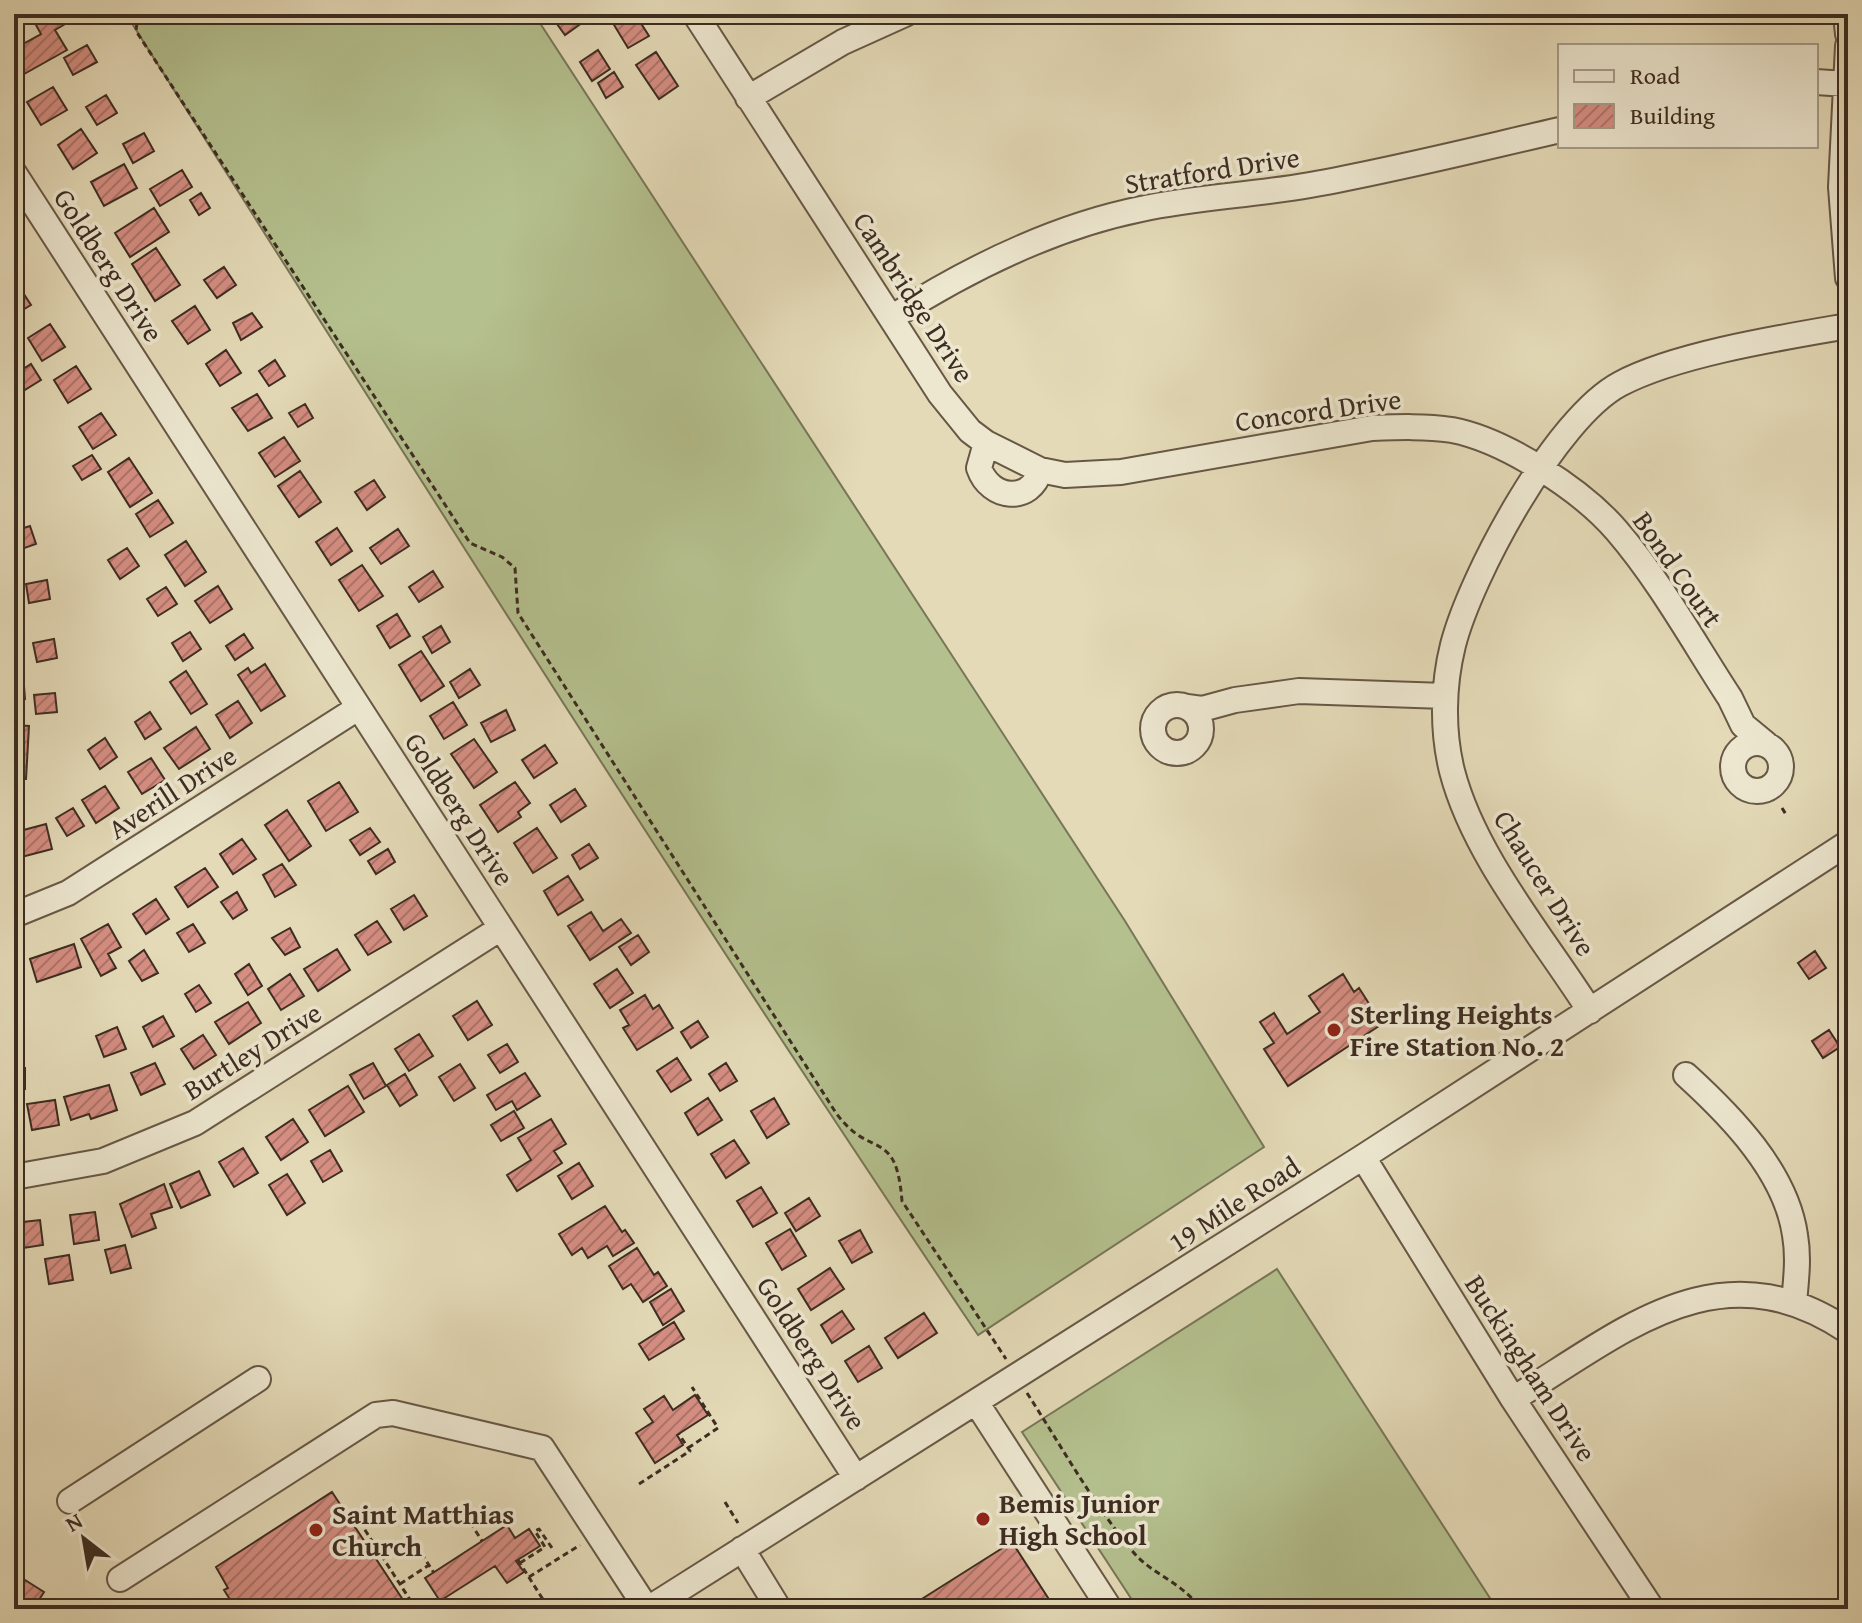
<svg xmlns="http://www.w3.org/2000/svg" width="1862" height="1623" viewBox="0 0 1862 1623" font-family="'Gentium Book Plus',serif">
<defs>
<pattern id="building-hatch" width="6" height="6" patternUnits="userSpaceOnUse" patternTransform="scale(2)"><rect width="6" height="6" fill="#d68e82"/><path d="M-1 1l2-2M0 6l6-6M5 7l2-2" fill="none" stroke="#af746a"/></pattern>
</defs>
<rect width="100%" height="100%" fill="#e4dab7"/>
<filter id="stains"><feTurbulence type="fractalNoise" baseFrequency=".0025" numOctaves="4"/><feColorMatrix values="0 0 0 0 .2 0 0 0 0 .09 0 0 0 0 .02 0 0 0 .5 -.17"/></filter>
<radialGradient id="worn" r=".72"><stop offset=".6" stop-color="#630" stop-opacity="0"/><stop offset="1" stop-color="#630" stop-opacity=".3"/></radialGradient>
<path fill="#b4c08e" stroke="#787658" stroke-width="2" d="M126,14H534L1125,921L1264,1147L978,1335C685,901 406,457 126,14Z
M1277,1269L1497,1609H1138L1022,1432Z"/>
<path fill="url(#building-hatch)" stroke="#3d2c21" stroke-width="2" d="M35,14H62L67,23L55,30L67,50L17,78L14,49L41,34L31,16Z
M556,14H582L586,20L565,35L552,17Z
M635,14L649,36L628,48L608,15Z
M87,45L97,62L73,75L64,58Z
M598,50L610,69L592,81L580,62Z
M656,52L678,86L659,99L636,65Z
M614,72L623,87L606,98L598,83Z
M53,87L67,110L41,125L27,102Z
M106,95L117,113L97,125L86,107Z
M81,129L97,153L73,169L58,145Z
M144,133L154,151L133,163L123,144Z
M124,164L137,188L104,206L91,182Z
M182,170L192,187L160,206L150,189Z
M201,193L210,208L199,215L190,200Z
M154,208L169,232L130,257L115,233Z
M156,248L180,285L155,301L132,264Z
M224,267L236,285L217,298L204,280Z
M16,282L31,305L14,315V284Z
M195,306L210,330L188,344L172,321Z
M252,313L262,327L241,340L233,323Z
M50,324L65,347L42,361L28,338Z
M226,350L241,373L220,386L206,364Z
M275,360L285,376L269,386L259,371Z
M31,364L41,380L23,391L14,375Z
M76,366L91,389L68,403L54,380Z
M257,394L272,418L248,431L232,408Z
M305,404L313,418L298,427L289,413Z
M101,413L116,435L93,449L79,427Z
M284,437L300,461L275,477L259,453Z
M92,455L101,469L82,480L73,466Z
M129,458L152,493L130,507L108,472Z
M300,471L321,502L299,517L278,486Z
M374,480L385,497L367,510L355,492Z
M158,500L173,523L150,537L136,514Z
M30,526L36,544L16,551L14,531Z
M337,528L352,551L331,565L316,542Z
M398,529L409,546L381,564L370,548Z
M186,541L206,572L185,586L165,555Z
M127,548L139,566L120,579L108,560Z
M362,565L383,596L359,611L339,580Z
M433,571L443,587L419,602L409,587Z
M47,580L50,599L29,603L26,584Z
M218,586L232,609L210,623L195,601Z
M166,587L177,604L158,616L147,599Z
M397,614L410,636L390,648L377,626Z
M441,626L450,642L432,653L423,637Z
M190,632L201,649L183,661L172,643Z
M244,634L253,648L235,660L226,646Z
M54,639L57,658L37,662L33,643Z
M421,651L444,686L421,701L399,665Z
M265,664L285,696L261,711L238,675L248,668L251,673Z
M470,669L480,685L459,698L450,682Z
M186,671L207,704L191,714L170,682Z
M14,673H23L25,699L14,700Z
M55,693L57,712L36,714L34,695Z
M238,701L252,723L230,738L216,715Z
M453,702L467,725L444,739L430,716Z
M506,710L515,730L491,742L481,723Z
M150,712L161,729L145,739L135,722Z
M14,725L29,726L26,779H14Z
M196,727L210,749L179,769L164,748Z
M105,738L117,757L100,769L88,750Z
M474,739L497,772L474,788L451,754Z
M545,745L557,763L534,778L522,760Z
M151,758L165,780L142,794L128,772Z
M339,782L358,812L326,831L308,801Z
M515,782L530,803L518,812L521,817L498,832L480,805Z
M105,786L119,808L96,823L82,800Z
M575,789L586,806L561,822L550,805Z
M73,808L84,826L67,836L56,818Z
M287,810L311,846L289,861L265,825Z
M46,824L52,849L14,859V825L16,832Z
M370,828L380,842L360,855L350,840Z
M537,828L557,858L533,873L514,843Z
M242,839L256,859L233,874L220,854Z
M589,844L598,858L580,869L572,855Z
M388,849L395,862L376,874L368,861Z
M282,864L296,885L275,897L263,875Z
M205,868L218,887L188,907L175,887Z
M568,876L583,900L558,915L544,891Z
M237,892L247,910L233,919L221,902Z
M414,895L427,916L404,930L391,909Z
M156,899L169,919L146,934L133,914Z
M591,912L603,931L621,919L631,933L590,960L568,926Z
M377,921L391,942L368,955L355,935Z
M108,924L121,947L108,954L116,968L101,976L81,939Z
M193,924L205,943L189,952L177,933Z
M290,928L300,947L285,955L272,938Z
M638,935L649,952L631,965L619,947Z
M74,944L81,967L37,982L30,959Z
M337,949L350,970L318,991L304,969Z
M144,950L158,973L142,981L129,961Z
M1815,951L1826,968L1809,979L1798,963Z
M249,964L262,986L248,995L235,974Z
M617,969L633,993L610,1008L594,984Z
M290,974L304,996L281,1010L268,989Z
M1343,974L1354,992L1359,988L1382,1024L1288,1086L1264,1049L1274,1043L1260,1022L1274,1013L1287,1034L1320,1012L1309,996Z
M199,985L211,1003L196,1012L185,994Z
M645,995L653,1009L659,1005L673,1028L637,1050L623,1028L629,1025L620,1010Z
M477,1001L492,1025L468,1040L453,1016Z
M248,1002L261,1023L229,1044L215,1022Z
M163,1016L174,1036L153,1047L143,1027Z
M698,1021L708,1037L691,1048L681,1032Z
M117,1027L126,1049L104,1057L96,1036Z
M1829,1030L1840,1047L1823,1058L1812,1041Z
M419,1034L433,1056L409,1071L395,1049Z
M203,1035L216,1055L194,1069L181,1049Z
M507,1044L518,1062L500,1073L488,1055Z
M677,1058L691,1080L671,1092L657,1071Z
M155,1063L165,1084L141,1095L131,1073Z
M373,1063L386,1086L364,1099L350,1075Z
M726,1063L737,1081L720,1091L709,1074Z
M460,1064L475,1088L454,1101L439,1077Z
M25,1068V1089L14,1090V1069Z
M525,1073L540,1096L517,1110L512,1101L496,1110L487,1095Z
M405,1074L417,1095L400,1106L387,1085Z
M109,1085L117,1110L91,1119L89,1114L71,1120L64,1097Z
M348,1086L364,1112L325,1136L309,1110Z
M708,1098L722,1120L698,1135L685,1113Z
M774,1098L789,1124L767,1138L751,1111Z
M55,1100L59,1125L32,1130L27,1104Z
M514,1111L524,1128L501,1141L491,1125Z
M293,1119L308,1142L281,1160L266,1137Z
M551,1119L566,1144L554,1151L562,1163L517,1191L507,1175L531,1160L518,1138Z
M734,1140L749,1163L726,1178L711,1154Z
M243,1148L258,1173L234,1187L219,1162Z
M330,1150L342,1171L323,1182L311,1161Z
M579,1163L593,1186L572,1199L558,1176Z
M199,1171L210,1195L181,1208L170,1184Z
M287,1174L305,1203L287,1215L269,1185Z
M164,1184L172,1207L151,1214L156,1228L132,1237L120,1204Z
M761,1187L777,1213L753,1227L737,1201Z
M809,1198L820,1216L796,1231L785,1213Z
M605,1206L622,1232L625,1230L634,1243L613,1256L607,1246L588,1258L582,1248L572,1255L559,1234Z
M95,1212L99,1240L74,1244L70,1215Z
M40,1220L43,1245L16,1249L14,1223Z
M790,1229L806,1256L782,1270L766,1243Z
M860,1230L872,1252L852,1263L839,1241Z
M125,1245L131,1268L111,1273L105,1250Z
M637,1248L654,1275L658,1272L667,1286L643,1302L631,1284L623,1289L609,1266Z
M69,1255L73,1280L49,1284L45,1259Z
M830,1268L844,1289L811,1310L798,1289Z
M671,1289L684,1311L663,1325L650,1302Z
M842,1311L854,1329L832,1343L821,1325Z
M924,1313L937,1333L898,1358L885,1338Z
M674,1322L684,1339L649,1360L639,1344Z
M869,1346L882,1368L858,1382L845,1361Z
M695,1395L708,1415L677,1435L683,1445L655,1463L636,1433L653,1422L644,1409L664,1396L673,1410Z
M332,1492L409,1609H242L238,1603L234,1606L224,1590L228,1588L216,1567Z
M507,1525L515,1538L529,1529L540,1546L516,1561L524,1572L507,1583L495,1566L440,1601L425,1578Z
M1012,1542L1052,1604L1045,1609H906Z
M14,1573L44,1592L33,1609H14Z"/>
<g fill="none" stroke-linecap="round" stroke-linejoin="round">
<g stroke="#675846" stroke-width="28">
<path id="minor" d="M695,14L940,394L970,431L986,443L1040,470L1065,475L1121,472L1372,428C1399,427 1425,426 1452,430C1505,440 1582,490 1617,531C1660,581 1694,643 1730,698L1743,725L1766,744
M1846,14L1848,34
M1848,46L1841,187L1848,278
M1816,82L1846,84
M748,98L843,42L905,14
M14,173L856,1478
M891,318C968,269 1052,227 1141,209C1197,197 1254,195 1310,185C1394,170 1477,149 1560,130
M986,443L979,468C990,500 1031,504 1040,470
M1153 729a24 24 0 1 1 48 0a24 24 0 1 1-48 0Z
M1187,707L1202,709L1235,700L1299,691L1445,696
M1733 767a24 24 0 1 1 48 0a24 24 0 1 1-48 0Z
M14,915L68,893L358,708
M1590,1011C1543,937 1474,856 1452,771C1442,731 1443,685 1453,645C1471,575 1556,418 1620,384C1676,354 1784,337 1848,326
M1686,1075C1731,1116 1786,1172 1795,1235C1799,1258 1796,1280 1794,1303
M1363,1157L1513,1399L1652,1609
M14,1177L103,1161L195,1123L501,928
M1513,1399C1623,1332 1719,1244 1848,1331
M976,1402L1110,1609
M70,1501L258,1379
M742,1549L779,1609
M120,1579L376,1415L393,1413L542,1448L647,1609
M648,1609L1363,1157L1848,843"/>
</g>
<path stroke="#3d2c21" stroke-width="3" stroke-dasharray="6 4" stroke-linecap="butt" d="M138,14L136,31L470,543L502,557L515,568L518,613L836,1113C871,1161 896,1126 902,1201L1006,1359
M1782,808L1787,816
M1027,1393C1062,1447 1093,1504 1134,1553C1153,1575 1185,1584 1200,1609
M688,1448L718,1428L692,1387
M639,1484L690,1451L679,1434
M725,1502L738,1523
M354,1513L416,1609
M465,1514L482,1541
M416,1545L434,1573
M518,1560L549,1609
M520,1563L545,1547L535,1531L539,1529L552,1548L555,1546
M529,1577L580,1545
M400,1584L429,1565"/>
<use href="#minor" stroke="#ede7d0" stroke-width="24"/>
</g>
<g fill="#8f2418" stroke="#ede7d0" stroke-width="3">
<circle cx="1334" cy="1030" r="8"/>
<circle cx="983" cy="1519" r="8"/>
<circle cx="316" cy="1530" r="8"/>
</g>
<g text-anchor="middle" stroke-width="7" stroke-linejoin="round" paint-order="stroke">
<g font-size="28" fill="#3d2c21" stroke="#ede7d0">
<text transform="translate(1212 170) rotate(-9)" y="10">Stratford Drive</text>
<text transform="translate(109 265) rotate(57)" y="10">Goldberg Drive</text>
<text transform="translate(914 297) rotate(57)" y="10">Cambridge Drive</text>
<text transform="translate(1318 410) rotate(-8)" y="10">Concord Drive</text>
<text transform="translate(1678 569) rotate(55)" y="10">Bond Court</text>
<text transform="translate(172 792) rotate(-33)" y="10">Averill Drive</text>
<text transform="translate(460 809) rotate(57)" y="10">Goldberg Drive</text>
<text transform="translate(1545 883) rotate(58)" y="10">Chaucer Drive</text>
<text transform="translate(252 1051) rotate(-32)" y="10">Burtley Drive</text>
<text transform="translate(1234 1204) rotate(-33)" y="10">19 Mile Road</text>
<text transform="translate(812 1353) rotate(57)" y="10">Goldberg Drive</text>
<text transform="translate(1531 1368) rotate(57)" y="10">Buckingham Drive</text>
</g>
<g font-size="28" font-weight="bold" fill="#3d2c21" stroke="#ede7d0" text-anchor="start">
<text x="1350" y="1024">Sterling Heights<tspan x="1350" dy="32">Fire Station No. 2</tspan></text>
<text x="999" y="1513">Bemis Junior<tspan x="999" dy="32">High School</tspan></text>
<text x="332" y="1524">Saint Matthias<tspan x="332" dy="32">Church</tspan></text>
</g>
</g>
<rect width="1862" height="1623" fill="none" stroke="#e4dab7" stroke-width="48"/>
<rect x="16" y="16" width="1830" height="1591" fill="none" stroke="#3d2c21" stroke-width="4"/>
<rect x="24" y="24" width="1814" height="1575" fill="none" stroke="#3d2c21" stroke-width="2"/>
<rect x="1558" y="44" width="260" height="104" fill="#ede7d0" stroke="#a79c8a" stroke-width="2"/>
<rect x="1574" y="70" width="40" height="12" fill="#ede7d0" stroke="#a79c8a" stroke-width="2"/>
<text x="1630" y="84" font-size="24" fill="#3d2c21">Road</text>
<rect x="1574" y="104" width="40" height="24" fill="url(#building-hatch)" stroke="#a79c8a" stroke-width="2"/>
<text x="1630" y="124" font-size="24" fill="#3d2c21">Building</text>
<g transform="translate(84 1539) rotate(329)" stroke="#ede7d0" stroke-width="6" paint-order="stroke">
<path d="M0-6L14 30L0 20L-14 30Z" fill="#3d2c21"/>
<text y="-12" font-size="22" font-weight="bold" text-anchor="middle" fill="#3d2c21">N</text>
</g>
<rect width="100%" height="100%" filter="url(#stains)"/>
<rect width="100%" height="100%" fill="url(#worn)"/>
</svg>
